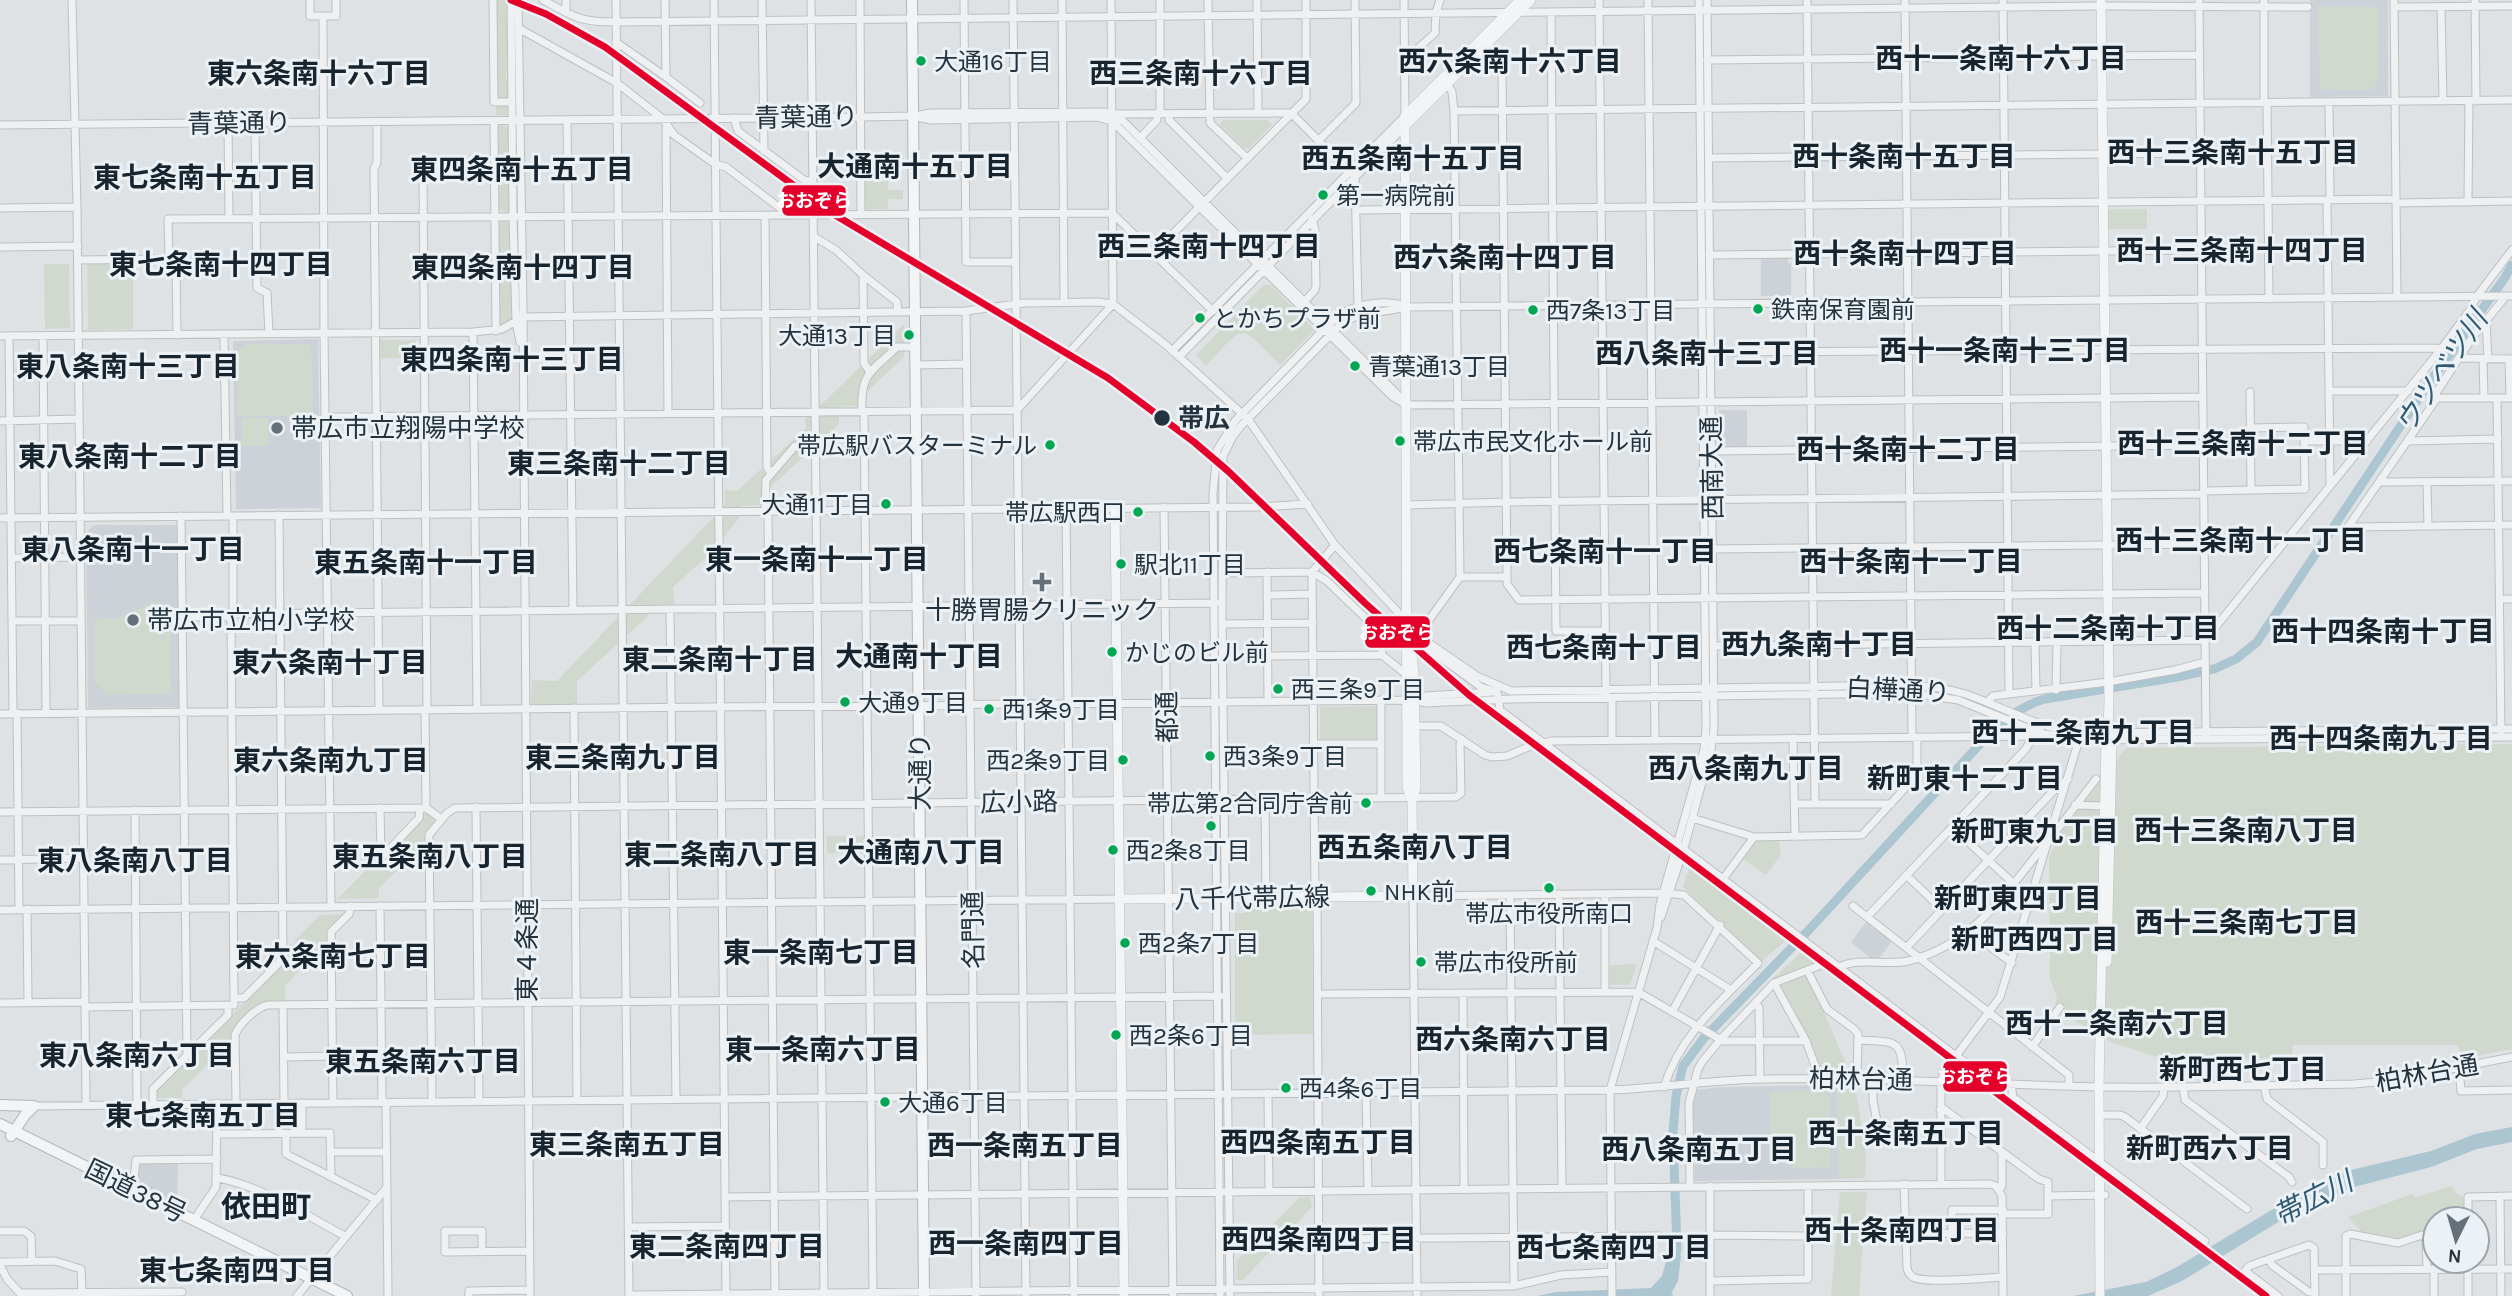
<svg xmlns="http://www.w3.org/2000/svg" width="2512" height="1296" viewBox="0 0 2512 1296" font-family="Karla,'Noto Sans JP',sans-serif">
<rect width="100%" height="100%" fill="#dfe2e4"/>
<path fill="#ccd2d8" d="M2310,0H2388V96L2310,97Z
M1788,257V263H1791V296H1761V258Z
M318,339L321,508L236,509L233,341Z
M1719,410H1747V447H1719Z
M93,525H178L179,707L88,708L86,533Z
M1866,922L1892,941L1878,960H1873L1851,942Z
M1837,1085L1839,1179L1695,1181L1693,1105L1695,1090L1721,1087Z
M178,1162L177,1203L140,1186L137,1182L138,1163Z"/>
<path fill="#d1d9cf" d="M496,0H509V60L506,73L509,95L507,115H496Z
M2318,7H2378L2379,78L2372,90L2320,89Z
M1223,120H1268L1272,125L1249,148H1244L1220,125Z
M500,125L508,127L509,136L510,209L507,213L498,209V127Z
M865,181H888V190H903V199H888V209H865Z
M2107,209H2147V229H2107Z
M504,220L510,225C510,239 507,278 512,287V319L501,325L499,324L498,223Z
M133,263V329L88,330L87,264Z
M44,264H69L70,328L45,329Z
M1263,285H1271L1315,330L1280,365C1239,325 1248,320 1206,366L1196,355Z
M904,324V357L859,399V406L839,407V424L763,494L762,505L740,506V517L709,555L673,587L675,604L649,605L648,616L577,681V704H531L532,680L557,681L725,505V490L737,491L806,428L805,417L825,401Z
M379,340H416V358H379Z
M246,344H311L313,416H237V353Z
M242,418H268V446H242Z
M157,601L170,609L171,694L108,695L95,683V619L118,618Z
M1378,706V739H1320V707Z
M2512,744V1049L2466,1058L2456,1045H2293L2292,1058L2163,1059L2111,1042L2078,1023L2055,1004L2057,998L2050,979L2049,857L2060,834L2126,748Z
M426,812L435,821L424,834L425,843L379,888V898L337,899L377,859L382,862Z
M827,836H864V853H827Z
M1779,840L1781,855L1766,875L1743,859L1756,841Z
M1690,866L1786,940L1762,961L1683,887Z
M1245,905L1312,907L1313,1034L1235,1035V913H1245Z
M343,914L327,934V940L285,986L286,1002H263L233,1031V1039L182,1090V1098H154L155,1090L189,1059L286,959V945L295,944V940L320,915Z
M1802,952L1817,963L1805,968L1845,1061L1846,1071H1823L1773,978Z
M1637,964L1630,985H1610V965Z
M1837,1085H1855L1866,1156L1865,1178L1839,1179Z
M1822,1090L1830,1099V1167L1793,1168L1771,1152L1770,1092Z
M2452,1186L2457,1194L2465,1198V1219H2435V1261H2466V1266H2432L2429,1264L2428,1231L2397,1239L2362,1233L2348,1217L2412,1194L2416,1197Z
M1840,1192H1867L1859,1296H1831Z
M1300,1197H1310L1312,1207L1243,1280H1236L1237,1260Z"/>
<path fill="#abc5d1" d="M2512,1127V1142L2477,1149L2431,1167L2354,1187L2298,1210L2182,1281L2148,1296H2073L2146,1282L2177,1267L2298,1194L2347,1171L2431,1151L2475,1134Z
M1681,1256L1678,1281L1671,1294L1674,1296H1537L1556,1292L1651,1288L1662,1276L1667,1258Z"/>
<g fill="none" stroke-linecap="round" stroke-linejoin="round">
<path stroke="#abc5d1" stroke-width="9" d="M1673,1269L1677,1249L1673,1132L1676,1096L1683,1066L1703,1039L1806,933L1992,731C2009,717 2023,705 2045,699L2177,677L2214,669L2236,659L2257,642L2429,383L2504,279L2512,265"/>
<g stroke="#bdc0c2" stroke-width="9">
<path id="minor" d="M72,0L77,207L86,1105
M310,0V16H336V0
M493,0L494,102H512
M511,0L513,218L516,322L520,342
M518,0L523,306L530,1296
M543,0C574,17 579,22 616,22L2101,6L2308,7
M616,0L629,1296
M665,0L666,77L700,103
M714,0L726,1296
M762,0L764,151
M811,0L824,1296
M860,0L861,215
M964,0L966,262H1015
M1013,0L1026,1296
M1062,0L1064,302
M1160,0V114
M1208,0L1210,123L1247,158
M1257,0L1258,113
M1599,0L1606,696
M1648,0L1655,739
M1807,0L1815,803
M1905,0L1912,737
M2003,0L2009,693
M2199,0L2206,734
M2394,0L2397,297
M2475,0L2476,101
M2394,7L2512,6
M2441,7L2443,101
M566,12V0
M1551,12L1556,631H1605
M323,16L324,334L331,907
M520,29L617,83L663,119L674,135L715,164L726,167L789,215
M616,42L666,77
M1707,60L2199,55
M1404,61L1435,33L1436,13L1440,0
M2264,103V0
M2267,103L2269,299
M2329,103L2330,200
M1454,111L2512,100
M1113,114L1291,113L1355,177L1358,306
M1169,114V120L1227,178
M917,117L931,120L1097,117L1112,121L1393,397L1407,405L2203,397
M734,118L738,131L804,180L813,182
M567,120L573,610
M494,121L496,331
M377,122V162L374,169L379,710
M228,123L229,218
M255,123L257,288L267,293L269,334
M0,125L862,117L913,116L931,113L1105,112L1123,121L1406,403
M666,128L668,413
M1140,138L1157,120V114
M1318,141L1356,103L1355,0
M1709,158L2200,153
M423,174L427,709
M2327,200L2330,486
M2468,202L2469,101
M2396,203L2512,201
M0,208L77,207
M1357,210L2396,199
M765,216L767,467L771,474
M813,236L836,250L863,275L864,363L870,372
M0,247L78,246
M1153,254L1306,99V0
M1709,255L2201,250
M78,260L169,259
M863,275L897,302L898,312
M1305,301L1315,290L1316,286L1315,230L1312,219
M966,311L976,1296
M2486,321L2488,359
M473,332L477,709
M177,335L176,263L169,259L168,219L1112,213L1213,311
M224,335L227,516
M0,336L473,332L502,329L523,317L966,311L1024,303L1098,302L1113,304L1166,345L1248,419L1335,545L1397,611L1426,647L1481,687L1497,692
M9,336L13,713
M43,336L46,713
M1172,351L1405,116L1404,0
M1711,352L2442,348
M1179,357L1405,126
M2459,358L2512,359
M2483,359L2484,398
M2509,359L2510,398
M916,365L967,364
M2329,391H2408
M2250,392L2251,490
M2437,398H2512
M2497,398L2501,733
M862,412C860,373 871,372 897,347H915
M864,412L873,1295
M326,417L1017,410L1113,304L1111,0
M0,421L79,419
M2304,441H2367
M2408,441L2498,439
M1712,451L2203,445
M2381,482L2512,481
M2427,482L2428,526
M2204,491L2305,489L2304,427L2250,428
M1408,505L1506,502L2204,494
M1164,507L1173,1296
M1066,508L1074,1296
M765,511L766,480L795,446L816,443
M768,511L775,1295
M181,516L187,1054
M0,518L1260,507L1308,504
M2348,527L2437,398L2436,393L2472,338L2506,296
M2348,527L2512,525
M1712,549L2204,544
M11,558L81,557
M1267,572L1268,702
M1222,573L1312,572L1327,581L1381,633L1382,655
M1460,577H1507L1502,67L1499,59L1483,41
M1507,577V584L1519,600L2204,593
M1267,595L1312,594
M2500,599H2512
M670,609L676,1099
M233,614L1216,603
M182,617H231
M12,621H81
M1222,624L1313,623
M1419,637L1424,627L1460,577L1454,111L1452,92L1446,81
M1420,637L1477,676L1511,691L1912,685C1932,687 1952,689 1971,696C2007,709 2041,729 2080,733L2512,729
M2035,643L2036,691
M1714,646L2205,640L2442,348L2470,310L2477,296L2512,250
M1267,656L1382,655L1407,675
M2056,690L2057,643
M1498,696L1500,710L1956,1056L1981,1072L1988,1083
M1612,698V740
M1381,700V798
M1415,700L1425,696L1493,692
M1987,702L1993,696L2108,682L2175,670L2205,662
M574,708L577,1100
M425,709L426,808
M17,713L19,909
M0,714L1415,700L1425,703L1511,699L1912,693L1958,700L2040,733L2079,740L2512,737
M1415,726H1441L1485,755L1492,757L1507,756L1528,747L1552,741L2034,736L2041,732
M1793,738L1795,837
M1313,744H1381
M1265,799L1266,898
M1794,804H1891
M2075,805L2104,806
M476,807L479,1101
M380,808L381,858
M135,810L137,1104
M0,812L426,808L442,819
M1692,818L1754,837L1862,835L1917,775V737
M1952,827L2013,883
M2054,834L2096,779
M381,858L419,818L420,808
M0,860L84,858
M1906,875L1942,909
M1723,879L1754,837
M1559,894L1562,1188
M1605,894V992
M1510,895L1514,1286
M1315,897L1312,572L1335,545
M1317,897L1319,1296
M380,906L382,1102
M1853,906L2069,1075V1085
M27,909L28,1003
M0,910L1119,899
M1661,917L1684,848L1711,750L1714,728L1707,0
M1867,917L2025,750L2034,736
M1969,931L2012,963
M1653,941L1731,990
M1907,947L2057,787L2068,779
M1839,967C1859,957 1886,966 1908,961C1974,945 2006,892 2046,843
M1807,970L1827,1009L1854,1029L1858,1034L1857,1079
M1774,983L1806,1041L1820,1079
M1463,993L1464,1189
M1317,994L1638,992L1723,1041H1806
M234,998H244L278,964L283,955L279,515
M1756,1002L1759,1008L1760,1079
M0,1003L85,1002
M283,1005L284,1103
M85,1007L234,1005L231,617L233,614V516
M1672,1012L1720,925
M1858,1040C1896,1042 1903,1038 1903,1080
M2032,1047L2060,1007
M284,1057L333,1056
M2459,1068L2461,1091L2512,1090
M1873,1079V1101L1879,1131L1940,1130
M2011,1084L2013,1097L2205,1241
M2264,1085L2267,1099L2323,1142V1165
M2183,1087L2185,1100L2289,1177L2292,1182
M1366,1092L1368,1190
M1268,1093L1269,1191
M333,1102L331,932L349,914L351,906
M386,1102L388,1296
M432,1102L429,835L447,813L455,808L1456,797L1461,793L1460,744L1462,739
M236,1103L235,1035C240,1023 255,1009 267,1005L1220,996
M302,1103V1133
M153,1104V1089L228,1015V1005
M34,1106L1610,1090C1663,1088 1716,1079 1769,1079C1881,1077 1992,1085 2104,1087C2187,1088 2271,1085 2354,1084L2389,1081L2512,1057
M1940,1110L1944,1109L2039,1179L2048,1182V1214H2003
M2105,1115H2120L2125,1117L2247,1209
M2140,1129L2163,1096L2164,1087
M286,1133V1154L377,1200
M217,1134L330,1133L331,1177
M330,1152H387
M218,1178C262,1186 305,1215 345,1236
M1904,1184L1907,1268C1908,1272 1909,1275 1913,1277C1925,1284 1986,1278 2003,1277
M1941,1184V1081L1944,1072L2000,997L2079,740
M1690,1186L1689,1103L1698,1069L1702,1062L1720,1040L1774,983L1831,961
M1710,1186V1296
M133,1190L136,1160L217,1159
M1999,1190L2002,1186V1152
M2048,1196L2105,1195
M2500,1196L2501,1296
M725,1197L1990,1184L1996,1186L2002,1196L2003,1296
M2468,1219V1197L2512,1196
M194,1220L216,1187L217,1103
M628,1227L725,1226
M0,1231H24L31,1236L32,1261
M1873,1234L2003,1233
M1952,1234V1210H2003
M1709,1235L1808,1236
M1319,1239L1660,1236
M482,1252V1231H445V1252L530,1251
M2269,1259L2272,1265L2309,1292H2315
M2468,1261V1296
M0,1262L55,1261L81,1269L82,1293
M0,1265L7,1279L20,1293L182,1292
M2434,1269V1296
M2314,1270L2512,1269
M1710,1281L1808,1279V1186
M629,1295L1514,1286L1561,1275L1612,1272
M297,1296L387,1187
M469,1296V1291L530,1290
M1220,1296L1213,494L1217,450L1235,421L1328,325L1344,312C1362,303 1386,300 1405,306
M1230,1296L1222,615L1223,456L1233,436L1240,427L1342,323C1365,309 1382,314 1406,307L2512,296
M1417,1296L1413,896L1664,893L1684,895L1758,963C1721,1001 1680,1035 1664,1087
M1612,1296L1610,1090L1657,928L1660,904L1704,750L1706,728L1699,0
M2278,1296L2245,1271L2249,1266L2309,1245L2314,1248L2315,1296
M2346,1296V1236L2350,1234L2398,1243L2422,1235L2426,1239L2427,1269"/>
</g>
<g stroke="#bbbfc2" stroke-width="10">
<path id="major" d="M1405,126L1531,0
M1115,507L1124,1296
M1412,798L1407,788L1405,116L1520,0
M1119,899L1413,896L1412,798L1416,788L1414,675L1412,654
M2107,962L2112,741L2108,733
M2100,1296L2099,1087L2106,741L2108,733L2109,702L2101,0"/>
</g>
<g stroke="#b1b5b9" stroke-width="12">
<path id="highway" d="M912,0L924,1296
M0,1105L34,1106
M0,1124L347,1296
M11,1136L25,1115L34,1106"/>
</g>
<use href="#minor" stroke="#eef0f1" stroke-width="7"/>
<use href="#major" stroke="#f3f4f5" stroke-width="9"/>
<use href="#highway" stroke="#f3f4f5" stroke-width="10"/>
<g stroke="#ebf1f5" stroke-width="12">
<path id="rail-1" d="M511,0L546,14L605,47L830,212L1108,378L1194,442L1228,471L1366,604L1469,695L2266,1296"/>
</g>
<use href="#rail-1" stroke="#e4002b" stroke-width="7"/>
</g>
<g fill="#00a651" stroke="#ebf1f5" stroke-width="2.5">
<circle cx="921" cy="61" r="6"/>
<circle cx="1323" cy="195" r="6"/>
<circle cx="1758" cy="309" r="6"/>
<circle cx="1533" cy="310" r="6"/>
<circle cx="1200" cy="318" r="6"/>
<circle cx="909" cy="335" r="6"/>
<circle cx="1355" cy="366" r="6"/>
<circle cx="1400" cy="441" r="6"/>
<circle cx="1050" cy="445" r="6"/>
<circle cx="886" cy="504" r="6"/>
<circle cx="1138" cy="512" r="6"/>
<circle cx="1121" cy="564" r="6"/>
<circle cx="1112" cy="652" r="6"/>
<circle cx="1278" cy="689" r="6"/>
<circle cx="845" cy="702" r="6"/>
<circle cx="989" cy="709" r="6"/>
<circle cx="1210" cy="756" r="6"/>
<circle cx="1123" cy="760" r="6"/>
<circle cx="1366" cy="803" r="6"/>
<circle cx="1211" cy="826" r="6"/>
<circle cx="1113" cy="850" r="6"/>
<circle cx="1549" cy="888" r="6"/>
<circle cx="1371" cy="891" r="6"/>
<circle cx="1125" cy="943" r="6"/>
<circle cx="1421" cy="962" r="6"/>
<circle cx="1116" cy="1035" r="6"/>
<circle cx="1286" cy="1088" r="6"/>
<circle cx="885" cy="1102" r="6"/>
</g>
<circle fill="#25333e" stroke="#ebf1f5" stroke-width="2.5" cx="1162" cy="418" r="9"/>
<g fill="#667078" stroke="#ebf1f5" stroke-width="2.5">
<circle cx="277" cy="428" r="7"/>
<path d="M1038.5 571.5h7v7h7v7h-7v7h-7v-7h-7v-7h7z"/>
<circle cx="133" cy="620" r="7"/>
</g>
<g text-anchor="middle" stroke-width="6" stroke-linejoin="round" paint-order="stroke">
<g font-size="24" fill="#25333e" stroke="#ebf1f5" text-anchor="start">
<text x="934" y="70">大通16丁目</text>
<text x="1336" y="204">第一病院前</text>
<text x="1771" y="318">鉄南保育園前</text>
<text x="1546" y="319">西7条13丁目</text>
<text x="1213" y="327">とかちプラザ前</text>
<text x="896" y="344" text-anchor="end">大通13丁目</text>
<text x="1368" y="375">青葉通13丁目</text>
<text x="1413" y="450">帯広市民文化ホール前</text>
<text x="1037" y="454" text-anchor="end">帯広駅バスターミナル</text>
<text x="873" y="513" text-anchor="end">大通11丁目</text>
<text x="1125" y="521" text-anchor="end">帯広駅西口</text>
<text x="1134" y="573">駅北11丁目</text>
<text x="1125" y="661">かじのビル前</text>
<text x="1291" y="698">西三条9丁目</text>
<text x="858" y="711">大通9丁目</text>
<text x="1002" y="718">西1条9丁目</text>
<text x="1223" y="765">西3条9丁目</text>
<text x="1110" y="769" text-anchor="end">西2条9丁目</text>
<text x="1353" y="812" text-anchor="end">帯広第2合同庁舎前</text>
<text x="1126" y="859">西2条8丁目</text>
<text x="1384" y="900">NHK前</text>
<text x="1549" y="922" text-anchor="middle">帯広市役所南口</text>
<text x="1138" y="952">西2条7丁目</text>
<text x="1434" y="971">帯広市役所前</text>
<text x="1129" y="1044">西2条6丁目</text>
<text x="1299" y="1097">西4条6丁目</text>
<text x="898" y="1111">大通6丁目</text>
</g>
<g font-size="26" fill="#25333e" stroke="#ebf1f5">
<text transform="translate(806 117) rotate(-1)" y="9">青葉通り</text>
<text transform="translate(239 123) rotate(-1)" y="9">青葉通り</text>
<text transform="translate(1712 468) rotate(-91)" y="9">西南大通</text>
<text transform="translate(1898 690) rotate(3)" y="9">白樺通り</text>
<text transform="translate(1167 717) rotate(-91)" y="9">都通</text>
<text transform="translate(920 772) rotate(-90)" y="9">大通り</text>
<text transform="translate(1019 802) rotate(-1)" y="9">広小路</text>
<text transform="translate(1252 898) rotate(-1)" y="9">八千代帯広線</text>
<text transform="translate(973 930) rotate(-91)" y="9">名門通</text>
<text transform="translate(527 950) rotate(-90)" y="9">東４条通</text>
<text transform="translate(2427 1073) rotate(-10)" y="9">柏林台通</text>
<text transform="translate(1861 1079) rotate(1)" y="9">柏林台通</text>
<text transform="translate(136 1191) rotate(26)" y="9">国道38号</text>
</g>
<g font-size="26" font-weight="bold" fill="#25333e" stroke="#ebf1f5" text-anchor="start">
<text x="1178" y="427">帯広</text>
</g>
<g font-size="26" fill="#25333e" stroke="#ebf1f5" text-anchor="start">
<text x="291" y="437">帯広市立翔陽中学校</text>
<text x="1042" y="619" text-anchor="middle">十勝胃腸クリニック</text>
<text x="147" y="629">帯広市立柏小学校</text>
</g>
<g font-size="28" font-weight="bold" fill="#18242e" stroke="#ebf1f5">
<text x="2001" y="68">西十一条南十六丁目</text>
<text x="1510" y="71">西六条南十六丁目</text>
<text x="319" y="83">東六条南十六丁目</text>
<text x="1201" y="83">西三条南十六丁目</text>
<text x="2233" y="162">西十三条南十五丁目</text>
<text x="1904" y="166">西十条南十五丁目</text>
<text x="1413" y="168">西五条南十五丁目</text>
<text x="915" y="176">大通南十五丁目</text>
<text x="522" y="179">東四条南十五丁目</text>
<text x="205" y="187">東七条南十五丁目</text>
<text x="1209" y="256">西三条南十四丁目</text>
<text x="2242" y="260">西十三条南十四丁目</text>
<text x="1905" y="263">西十条南十四丁目</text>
<text x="1505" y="267">西六条南十四丁目</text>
<text x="221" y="274">東七条南十四丁目</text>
<text x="523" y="277">東四条南十四丁目</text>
<text x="2005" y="360">西十一条南十三丁目</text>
<text x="1707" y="363">西八条南十三丁目</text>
<text x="512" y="369">東四条南十三丁目</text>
<text x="128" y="376">東八条南十三丁目</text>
<text x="2243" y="453">西十三条南十二丁目</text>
<text x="1908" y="459">西十条南十二丁目</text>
<text x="130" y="466">東八条南十二丁目</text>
<text x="619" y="473">東三条南十二丁目</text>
<text x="2241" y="550">西十三条南十一丁目</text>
<text x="133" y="559">東八条南十一丁目</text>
<text x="1605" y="561">西七条南十一丁目</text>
<text x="817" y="569">東一条南十一丁目</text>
<text x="1911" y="571">西十条南十一丁目</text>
<text x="426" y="572">東五条南十一丁目</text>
<text x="2108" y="638">西十二条南十丁目</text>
<text x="2383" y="641">西十四条南十丁目</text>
<text x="1819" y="654">西九条南十丁目</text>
<text x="1604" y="657">西七条南十丁目</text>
<text x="919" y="666">大通南十丁目</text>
<text x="720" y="669">東二条南十丁目</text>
<text x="330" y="672">東六条南十丁目</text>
<text x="2083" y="742">西十二条南九丁目</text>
<text x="2381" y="748">西十四条南九丁目</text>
<text x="623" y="767">東三条南九丁目</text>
<text x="331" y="770">東六条南九丁目</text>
<text x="1746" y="778">西八条南九丁目</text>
<text x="1965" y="788">新町東十二丁目</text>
<text x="2246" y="840">西十三条南八丁目</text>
<text x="2035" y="841">新町東九丁目</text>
<text x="1415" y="857">西五条南八丁目</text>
<text x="921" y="862">大通南八丁目</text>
<text x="722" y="864">東二条南八丁目</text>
<text x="430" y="866">東五条南八丁目</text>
<text x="135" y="870">東八条南八丁目</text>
<text x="2018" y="908">新町東四丁目</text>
<text x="2247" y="932">西十三条南七丁目</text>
<text x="2035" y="949">新町西四丁目</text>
<text x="821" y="962">東一条南七丁目</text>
<text x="333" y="966">東六条南七丁目</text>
<text x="2117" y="1033">西十二条南六丁目</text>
<text x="1513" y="1049">西六条南六丁目</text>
<text x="823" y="1059">東一条南六丁目</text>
<text x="137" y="1065">東八条南六丁目</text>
<text x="423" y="1071">東五条南六丁目</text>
<text x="2243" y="1079">新町西七丁目</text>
<text x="203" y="1125">東七条南五丁目</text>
<text x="1906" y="1143">西十条南五丁目</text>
<text x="1318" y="1152">西四条南五丁目</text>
<text x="627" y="1154">東三条南五丁目</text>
<text x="1025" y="1155">西一条南五丁目</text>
<text x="2210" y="1158">新町西六丁目</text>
<text x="1699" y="1159">西八条南五丁目</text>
<text x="1902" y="1240">西十条南四丁目</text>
<text x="1319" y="1249">西四条南四丁目</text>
<text x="1026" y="1253">西一条南四丁目</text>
<text x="727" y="1256">東二条南四丁目</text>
<text x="1614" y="1257">西七条南四丁目</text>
<text x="237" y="1280">東七条南四丁目</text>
</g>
<g font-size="28" font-style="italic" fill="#2e5a73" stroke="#ebf1f5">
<text transform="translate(2441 371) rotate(-56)" y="10">ウツベツ川</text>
<text transform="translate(2313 1198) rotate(-27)" y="10">帯広川</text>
</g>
<g font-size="30" font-weight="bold" fill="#18242e" stroke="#ebf1f5">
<text x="266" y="1217">依田町</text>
</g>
</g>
<g stroke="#ebf1f5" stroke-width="2.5">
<rect x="781" y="184" width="66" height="33" rx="7" fill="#e4002b"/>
<rect x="1364" y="615" width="67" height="34" rx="7" fill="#e4002b"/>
<rect x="1942" y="1060" width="66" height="33" rx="7" fill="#e4002b"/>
</g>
<g font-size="19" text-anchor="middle" font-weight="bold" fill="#fff">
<text x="814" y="207">おおぞら</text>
<text x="1397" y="639">おおぞら</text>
<text x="1975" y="1083">おおぞら</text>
</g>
<g transform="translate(2456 1240) rotate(185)"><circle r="33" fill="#ebf1f5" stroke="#9ca5ac" stroke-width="2"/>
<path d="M0-5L12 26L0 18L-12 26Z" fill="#667078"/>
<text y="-10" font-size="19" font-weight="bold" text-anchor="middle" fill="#25333e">N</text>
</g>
</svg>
